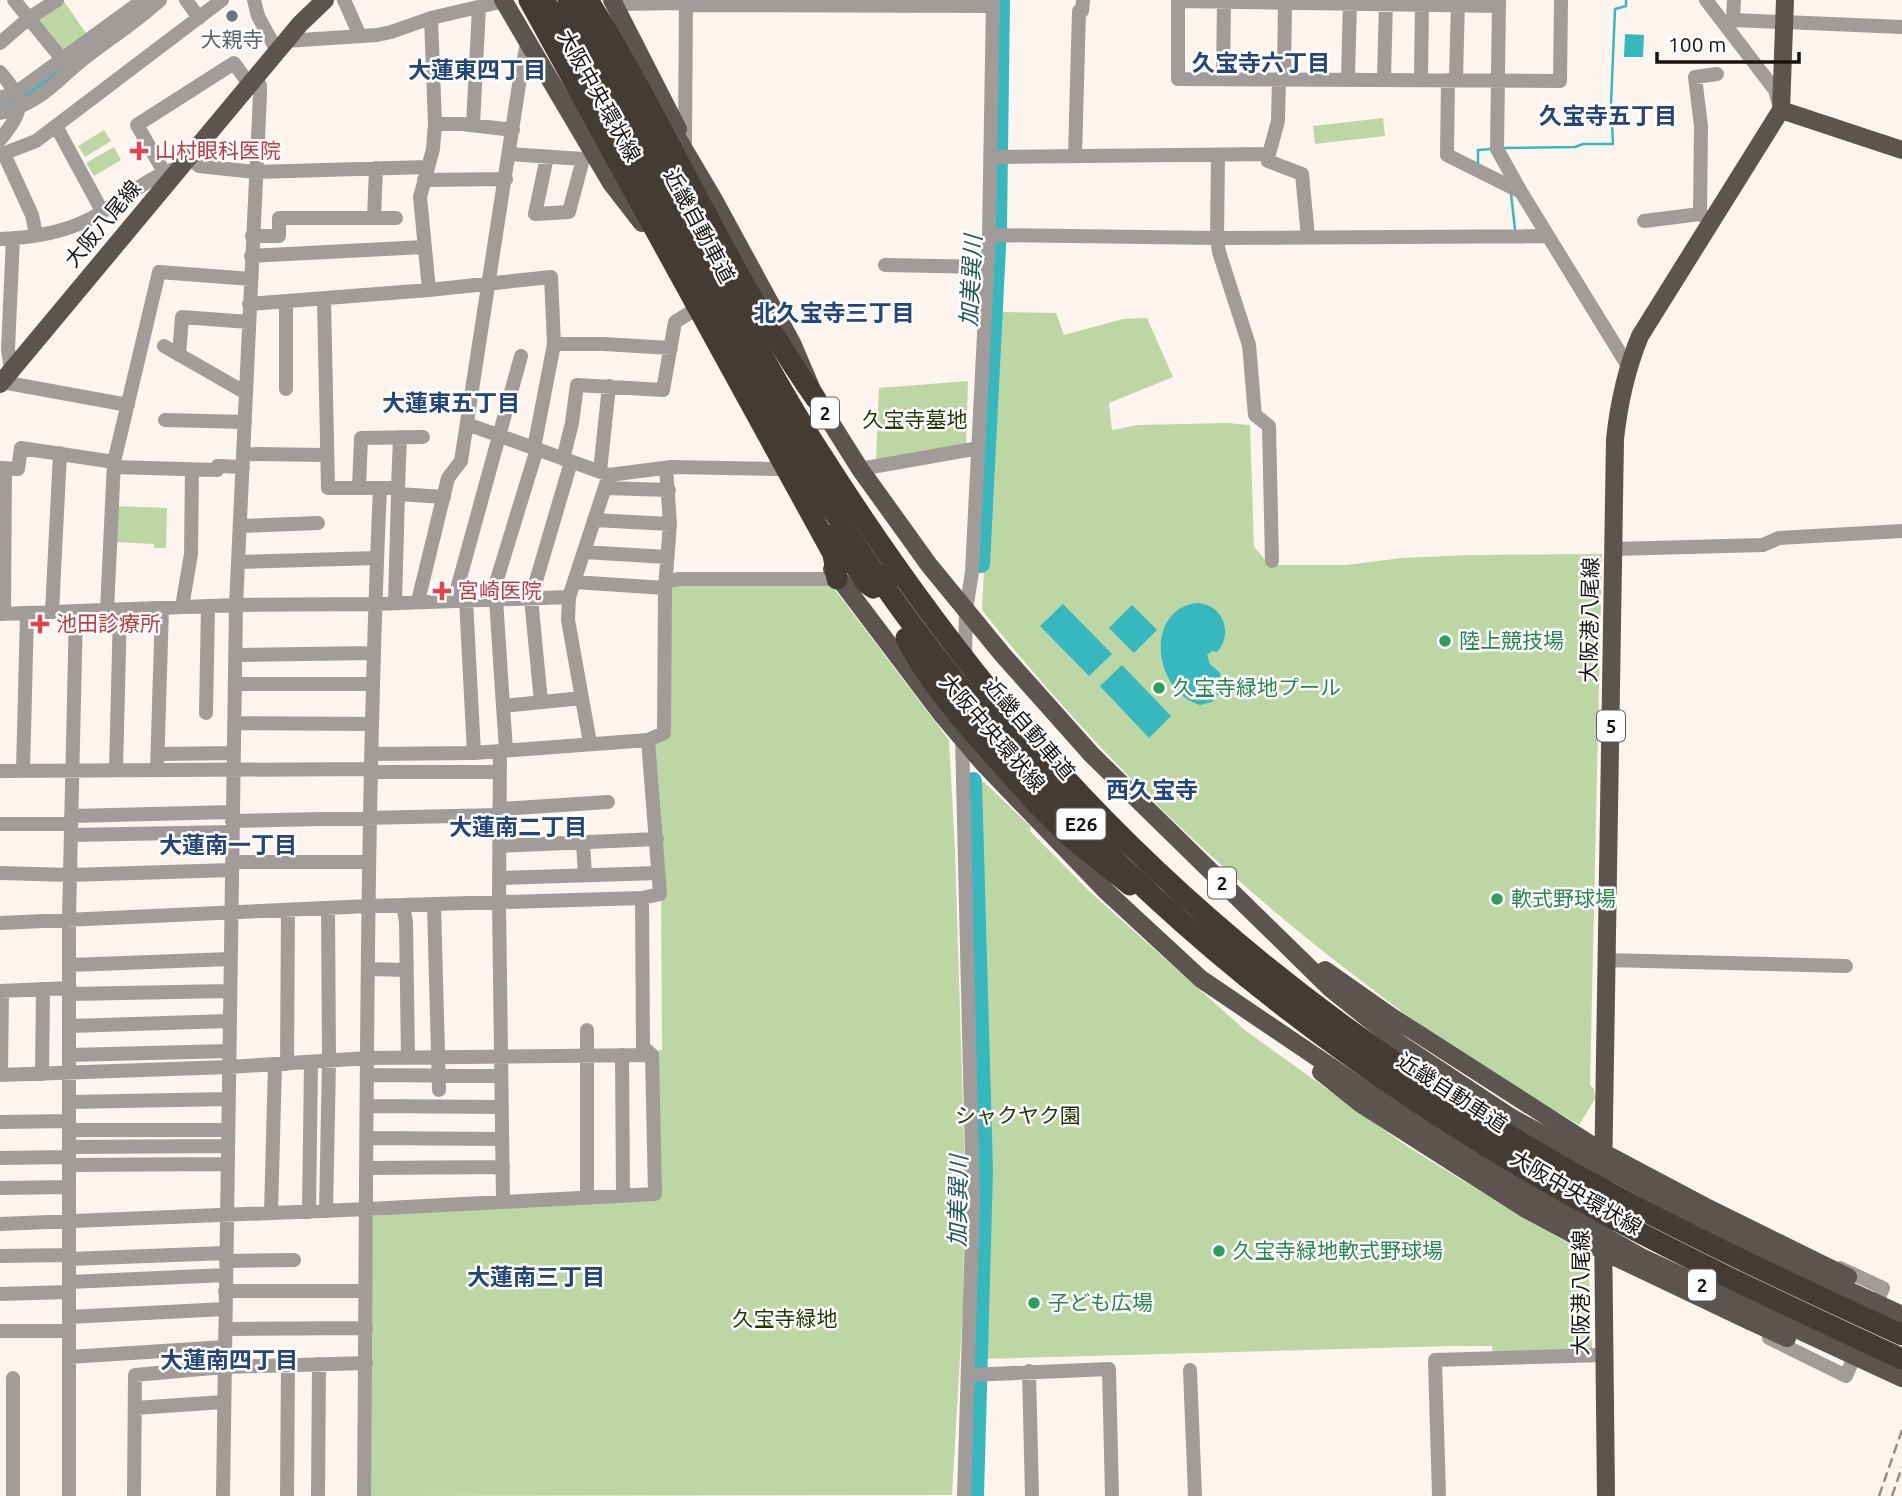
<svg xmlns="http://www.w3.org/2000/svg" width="1902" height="1496" viewBox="0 0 1902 1496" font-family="Ubuntu,'Noto Sans JP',sans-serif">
<rect width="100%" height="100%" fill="#fef4ee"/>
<path fill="#bcd7a4" d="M63,0L88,36L60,55L36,20Z
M1383,118L1385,136L1315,144L1313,126Z
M104,130L111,141L85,157L78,146Z
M114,147L121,160L94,176L86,163Z
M997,312L1056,313L1064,335L1123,319L1147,318L1173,377L1109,403L1112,430L1138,425L1227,423L1250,425L1254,547L1270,565H1346L1402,558L1468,555L1602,554L1590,1085L1594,1089L1595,1099L1579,1125C1540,1101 1499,1079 1461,1054C1426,1031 1393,1005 1359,979C1218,872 1092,749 982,610Z
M968,381L966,446L876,461L879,388Z
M114,506L167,508L166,548H154V544L113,542Z
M680,584L832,586L949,740L955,851L965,1173L963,1306L952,1495L369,1496L371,1216L658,1197L655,1051L662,1050L661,891L651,744L667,738L669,589Z
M984,782L1031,827L1030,831L1089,891L1246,1031L1408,1147L1526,1219L1575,1247L1589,1277L1592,1349L1493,1354L1492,1346H1450L982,1359L987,1172L983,982L975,783Z"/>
<path fill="#37b8be" d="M1625,34L1644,35L1643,57H1624Z
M1198,603C1223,605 1234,633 1217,652L1212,651L1207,655L1210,664L1220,673L1222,690L1212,702L1200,705C1150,689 1146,607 1198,603Z
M1063,604L1112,654L1089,676L1040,626Z
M1132,605L1157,630L1134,653L1109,628Z
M1122,665L1171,716L1149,738L1100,686Z"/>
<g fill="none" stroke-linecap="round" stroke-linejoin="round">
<path stroke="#37b8be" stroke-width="2.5" d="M1504,148L1575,147L1583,144H1613L1611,104L1615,9L1626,6V0
M1478,166V150L1491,149
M1511,194L1515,229"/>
<path stroke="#37b8be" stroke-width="18" d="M2,105C29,98 48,79 68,61
M981,564L998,227L1001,0
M973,781L984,1171L975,1496H973"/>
<path stroke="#a19c99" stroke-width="14" d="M14,0L62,59
M186,0L199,18
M254,0L258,16L277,51
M344,0L360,36
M1178,0V79L1560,81L1561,0
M1499,0L1497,149L1521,192L1628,366
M1706,0L1775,90L1779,104
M1178,1L1499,6
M614,4L686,3
M686,5L992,6
M1733,20L1902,27
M1724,22L1733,20L1734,0
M286,41L377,35L391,32L431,18L504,1
M0,43L29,18L57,0
M0,72C26,103 24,109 0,140
M1223,78L1224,0
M1284,79L1285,0
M1348,79L1350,0
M1384,79L1386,0
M1421,79L1422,0
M1448,80L1447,155L1521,192
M1456,80L1458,0
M0,98L17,92L143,0
M0,113C42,103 54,82 86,57C111,38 137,21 160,0
M435,124H462L513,130
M473,125L479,7
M56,126L102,211
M685,142L686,0
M4,154L32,215L36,234
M509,154L583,159L591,155
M1269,154L1268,161L1302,174L1308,237
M0,155L36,141L222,0
M1218,155L1217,238L1219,252L1249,345L1255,415L1269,426L1272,561
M1075,156L1079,11H1082L1083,0
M189,157L199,166L255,172L427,167
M547,157L535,214L569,212L583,159
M992,157L1269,154L1278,121L1279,79
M164,172L137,125L234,63L249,84
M424,180L506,179
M374,218L376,168
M1644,221L1700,214
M1713,221L1700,214L1701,126L1695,77L1717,74
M989,235L1217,238L1548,236
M252,236H279V218H396
M0,239C30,238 64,232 90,219C121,203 146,177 180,167
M251,256L424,247
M885,265L987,267
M429,290L420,197L433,149L435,124L431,18
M324,299L328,488H398V494L444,497
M249,304L429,290L551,277L554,344L534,448
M554,344H603L671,348
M164,346L246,393
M179,355L182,317L249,322
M11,371L8,349L13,238
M2,382L128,405
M286,389V301
M165,420L245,422
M467,424L609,475L671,467L777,469
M244,454L326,455
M563,459L572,423L577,385L663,390L675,322L691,312
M114,467L217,470L218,466L243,467
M0,468L18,469L21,448L114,462
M860,469L979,448
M600,471L609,386
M359,488L361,438L423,437
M398,488L400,437
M605,488L669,490
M594,520L670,524
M240,526L318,523
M1614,549L1763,545L1779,538L1902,531
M584,552L667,557
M238,562L377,558
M574,582L665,588
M666,582L678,579H837
M569,597L568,620L590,743
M491,599L537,449
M496,599L503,706L582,698
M454,600L521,356
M466,600L474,753
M418,601L448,478L461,461L521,72L528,39
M395,603L398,494
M182,607L191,554L192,470
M107,610L114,462L159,272L251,279
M52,612L60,453
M0,614L236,605L374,604L569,597L609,475
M4,614L5,468
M235,655L373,653
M965,658L966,610L972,572L989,235L993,0
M235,684H372
M541,702L531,598L571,462
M503,706L506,750
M206,713L208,606
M234,723L372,724
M962,735L973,1201L964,1496
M500,751L499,903L503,1201
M158,754L233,753
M371,754L474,753L648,740L664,733L665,588L670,524L666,468
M116,770L120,610
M157,770L162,608
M0,771L371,769
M23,771L27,614
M371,772H500
M499,809L608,802
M71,816L233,812
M232,821L499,815
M0,824H71
M71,835L232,832
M583,842L585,875
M499,846L657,839
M232,862H369
M0,873L70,875L232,870
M499,878L658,873
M434,904L439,1090
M403,905L406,922L408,1057
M0,923L369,906L642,898L660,894L648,740
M1605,960L1846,966
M70,965L230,959
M369,969L406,970
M0,991L70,988
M70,994L229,991
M70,1026L229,1021
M69,1055L229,1051
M622,1055L623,1195
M287,1064L288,910
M42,1074L43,989
M0,1075L229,1067L368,1058L652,1055
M1,1075L2,991
M368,1075L501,1076
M69,1102L228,1099
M368,1106L502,1107
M0,1122L69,1121
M69,1130H228
M367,1138L502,1139
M69,1147L228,1146
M0,1158L69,1157
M69,1165L227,1164
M368,1168L503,1167
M0,1188L69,1187
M587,1197V1030
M326,1211L329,1062L328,908
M309,1212L311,1063
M271,1213L275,1065
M0,1224L368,1209L655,1194L652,1055L643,1047L642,898
M0,1256L69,1255
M69,1259L226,1253
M226,1261L294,1260
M1840,1268L1883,1288L1872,1313
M69,1282L226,1275
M225,1291H365
M0,1294L69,1292
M69,1317L225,1309
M225,1329L366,1328
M0,1331H69
M1769,1338L1846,1376L1858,1348
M69,1357L225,1347
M1190,1370L1195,1496
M1029,1371L1032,1496
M968,1375L1109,1369L1112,1496
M135,1408L224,1402
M13,1496V1378
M69,1496V919L76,611
M134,1496L135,1375L224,1367L366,1363
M223,1496L236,605L260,95V85L254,79
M287,1496L288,1365
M318,1496L319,1364
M364,1496C367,1160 365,824 380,488
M1439,1496L1435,1360L1604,1355"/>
<path stroke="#5c544e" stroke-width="18" d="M503,0L611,183L642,223
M612,0L678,129
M1781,110L1902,150
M668,122L713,198L792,343L816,399L860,469L929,565L1002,654L1092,755L1331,989L1400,1044L1512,1118
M0,384L300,24L325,0
M832,569L943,716L983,763L1107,892L1201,979L1402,1115L1508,1181
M1325,970L1392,1017L1604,1153L1704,1206
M1321,1072L1361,1104L1524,1208L1613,1256L1750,1321
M1603,1181L1615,439C1619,402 1626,370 1640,336L1781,110L1785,0
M1603,1223L1606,1496"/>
<path stroke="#443b34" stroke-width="21" d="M529,0L833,554L837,579
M588,0C669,130 728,274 816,399
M834,534L866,583L873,588L888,580L889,573
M1037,804L1069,836L1130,885"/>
<path stroke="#938c87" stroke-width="2.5" stroke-dasharray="10 5" stroke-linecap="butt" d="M1879,1496L1902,1430
M1892,1496L1902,1467"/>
<path stroke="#5c544e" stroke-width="18" d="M1512,1118L1743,1242L1902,1315
M1508,1181L1643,1258L1902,1378
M1704,1206L1848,1277
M1750,1321L1787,1338"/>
<path stroke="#443b34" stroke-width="21" d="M544,0C649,168 728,352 837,517C928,655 1033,785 1154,897C1285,1018 1435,1121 1590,1206C1692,1262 1797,1310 1902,1359
M568,0C660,146 727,306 819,451C882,550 950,645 1026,734C1170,901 1346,1041 1537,1152C1654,1220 1778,1278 1902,1335
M906,638C934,695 995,756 1037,804"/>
</g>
<circle fill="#6b7280" stroke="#fff" stroke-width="2.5" cx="232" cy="16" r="7"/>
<g fill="#e0444e" stroke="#fff" stroke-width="2.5">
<path d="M135.5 140.5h7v7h7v7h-7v7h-7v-7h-7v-7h7z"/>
<path d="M438.5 580.5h7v7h7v7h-7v7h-7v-7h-7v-7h7z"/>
<path d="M36.5 613.5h7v7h7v7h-7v7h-7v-7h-7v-7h7z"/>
</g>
<g fill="#2e9e5b" stroke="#fff" stroke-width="2.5">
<circle cx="1445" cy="641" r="7"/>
<circle cx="1159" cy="688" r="7"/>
<circle cx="1497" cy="899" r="7"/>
<circle cx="1219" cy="1251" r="7"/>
<circle cx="1034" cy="1303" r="7"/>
</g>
<g text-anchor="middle" stroke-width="5" stroke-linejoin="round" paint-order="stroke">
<g fill="#fff" stroke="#5d5a58" stroke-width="2">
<rect x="811" y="397.5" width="28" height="31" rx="5"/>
<rect x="1597" y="710.5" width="28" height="31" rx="5"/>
<rect x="1056.5" y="808.5" width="49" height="31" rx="5"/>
<rect x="1208" y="867.5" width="28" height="31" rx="5"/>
<rect x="1688" y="1269.5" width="28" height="31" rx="5"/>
</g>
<g font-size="19" font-weight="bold" fill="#181311">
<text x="825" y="420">2</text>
<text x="1611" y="733">5</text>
<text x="1081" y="831">E26</text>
<text x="1222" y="890">2</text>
<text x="1702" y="1292">2</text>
</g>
<g font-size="21" fill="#5b616d" stroke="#fff">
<text x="232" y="47">大親寺</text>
</g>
<g font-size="21" fill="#181311" stroke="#fff">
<text transform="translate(599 96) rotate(61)" y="7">大阪中央環状線</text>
<text transform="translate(103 224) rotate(-50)" y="7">大阪八尾線</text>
<text transform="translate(699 226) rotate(62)" y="7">近畿自動車道</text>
<text transform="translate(1590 620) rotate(-89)" y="7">大阪港八尾線</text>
<text transform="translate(1029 729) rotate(49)" y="7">近畿自動車道</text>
<text transform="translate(992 733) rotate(49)" y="7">大阪中央環状線</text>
<text transform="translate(1452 1093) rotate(33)" y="7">近畿自動車道</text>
<text transform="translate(1576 1193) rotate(30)" y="7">大阪中央環状線</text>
<text transform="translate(1581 1293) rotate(-90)" y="7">大阪港八尾線</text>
</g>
<g font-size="21" fill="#be3a42" stroke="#fff" text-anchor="start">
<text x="155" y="158">山村眼科医院</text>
<text x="458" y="598">宮崎医院</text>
<text x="56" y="631">池田診療所</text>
</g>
<g font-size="21" fill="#1f3600" stroke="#fff">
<text x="915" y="427">久宝寺墓地</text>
<text x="1018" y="1123">シャクヤク園</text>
<text x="785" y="1326">久宝寺緑地</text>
</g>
<g font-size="21" fill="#27864d" stroke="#fff" text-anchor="start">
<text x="1459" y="648">陸上競技場</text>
<text x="1173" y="695">久宝寺緑地プール</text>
<text x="1511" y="906">軟式野球場</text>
<text x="1233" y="1258">久宝寺緑地軟式野球場</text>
<text x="1048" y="1310">子ども広場</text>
</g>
<g font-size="23" font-weight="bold" fill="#24457b" stroke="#fff">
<text x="1261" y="71">久宝寺六丁目</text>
<text x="477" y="78">大蓮東四丁目</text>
<text x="1608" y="124">久宝寺五丁目</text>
<text x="834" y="321">北久宝寺三丁目</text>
<text x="451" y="411">大蓮東五丁目</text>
<text x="1152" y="798">西久宝寺</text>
<text x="518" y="835">大蓮南二丁目</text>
<text x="228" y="853">大蓮南一丁目</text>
<text x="536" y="1285">大蓮南三丁目</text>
<text x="229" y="1368">大蓮南四丁目</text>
</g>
<g font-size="23" font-style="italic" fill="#225659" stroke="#fff">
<text transform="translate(971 281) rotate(-87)" y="8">加美巽川</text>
<text transform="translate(958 1201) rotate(-89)" y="8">加美巽川</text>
</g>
</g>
<path d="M1657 52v10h142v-10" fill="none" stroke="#181311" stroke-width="3.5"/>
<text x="1668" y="52" font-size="21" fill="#181311" stroke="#ffffff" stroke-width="5" paint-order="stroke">100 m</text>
</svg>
